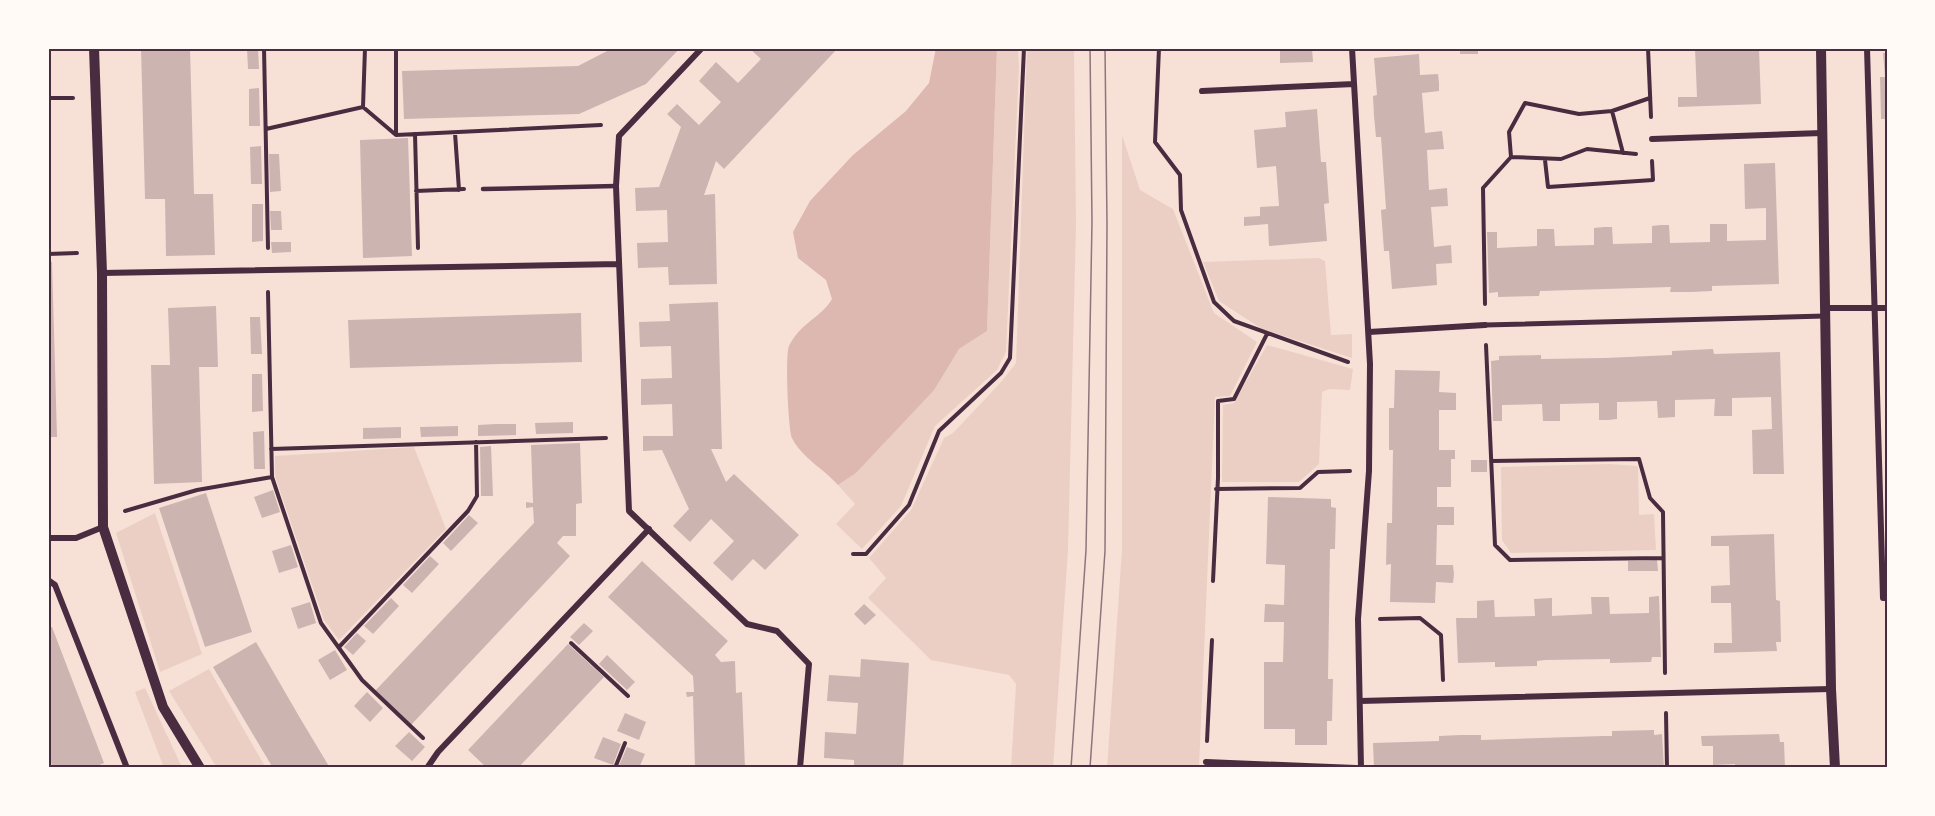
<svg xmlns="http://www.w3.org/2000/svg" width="1935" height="816" viewBox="0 0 1935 816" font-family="'Libre Baskerville',serif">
<rect width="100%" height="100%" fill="#f7e1d7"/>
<path fill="#ebcfc5" d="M997,48H1018L1019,66L1006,352L997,370L935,426L901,506L862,549L836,524L855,504L838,485L856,473L933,390L959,349L987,331Z
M1027,48H1074L1076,224L1068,550L1053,768H1011L1016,684L1009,675L931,660L868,598L886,578L869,558L911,510L944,438L953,433L1002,381L1016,363Z
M1122,135L1140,190L1173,209L1214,313L1257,342L1230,396L1215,397L1199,768H1107L1122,549Z
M1319,258L1325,261L1331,335L1352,334V358L1262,329L1219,301L1203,262Z
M1267,345L1353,369L1350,390L1329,389L1322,392L1319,464L1299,482H1222L1223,405L1234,403Z
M414,447L446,529L339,640L324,620L275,476V456Z
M1609,464L1638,466L1639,515L1654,514L1656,550L1511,553L1502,540L1501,467Z
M155,513L202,654L160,672L116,533Z
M209,669L266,768H217L169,691Z
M145,688L180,763L183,768H164L135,692Z"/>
<path fill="#dcb8b0" d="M936,48H997L987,331L959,349L934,390L856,473L838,485C824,469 801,457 792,438C788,429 785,354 789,346C802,321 821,318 832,299L826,280L798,258L793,232L810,201L853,155L906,111L929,83Z"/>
<path fill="#ccb4b1" d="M141,48H190L194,194H213L215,255L166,256L165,199H145Z
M247,48H258L259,69H248Z
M613,48H680L646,84L579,114L404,119L402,71L578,66Z
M749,48H838L724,169L716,161L704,195L715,194L717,284L669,285L668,267L638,268L637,243L668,242L667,210L636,211L635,188L659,187L681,127L667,114L677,104L699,125L721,102L699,81L716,62L738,83L761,59Z
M1280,48H1312L1313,62L1280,63Z
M1460,48H1478V54H1460Z
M1695,48H1759L1761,104L1678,107V97H1697Z
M1883,53H1887V119H1881L1880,77H1885Z
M1419,54L1420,75L1438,74L1439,83V91L1422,93L1425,133L1442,131L1444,149L1427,150L1429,190L1447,188L1448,206L1431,207L1434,247L1451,245L1452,263L1436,264L1437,285L1392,289L1389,251H1384L1381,210L1386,209L1381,137H1376L1374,116L1373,96L1377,95L1374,58Z
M259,88L260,126H249V89Z
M1317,109L1321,162H1326L1329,203L1324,204L1327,241L1269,246L1268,224L1244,226V217L1260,216V207L1279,206L1276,166L1257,168L1254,130L1286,127L1285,112Z
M408,138L412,256L363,258L360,140Z
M261,146L262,184H251L250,147Z
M269,154H279L281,191L270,192Z
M1775,163L1779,284L1712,286V291L1691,292H1670L1671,287L1540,291L1539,296L1498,297V292L1489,293L1487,232H1497V248L1537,246V229H1554L1555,246L1594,245V228L1604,227H1612L1613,244L1652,243V226L1661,225H1669L1670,243L1710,242V224H1727V241L1766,240V208L1745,209L1744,164Z
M48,197H50L51,245H48Z
M252,204H263V241L252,242Z
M270,211H281L282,230H271Z
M271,242H291V252L272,253Z
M48,262H52L57,437H48Z
M718,302L722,449H711L726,482L734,474L799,535L765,570L753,559L732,581L713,563L734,541L711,519L690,542L673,526L689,509L662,450L643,451V436H673L672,404L641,405V379L672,378L671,346L640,347L639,322L670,321L669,304Z
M216,306L218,367H199L202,482L154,484L151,365H170L168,308Z
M581,313L582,362L350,368L348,320Z
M250,317H260L262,354H251Z
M1713,349L1714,354L1780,352L1784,474H1753L1752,430L1772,429L1771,397L1732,398V416H1714L1715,399L1675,400V417L1658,418L1657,401L1617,402V419L1608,420H1599V403L1560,404V421H1543L1542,404L1502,405V421H1493L1491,361L1499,360V356L1541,355V359L1605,358L1672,355V351Z
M1395,370L1440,371L1439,392L1456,393V410H1439V450H1455V459H1451V487H1437V507H1454V525H1437L1436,565H1453L1454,574L1453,583L1436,582L1435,603L1390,602L1391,564L1386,565L1387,523H1392L1393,450H1389V408H1394Z
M252,374H262L263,411L252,412Z
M573,422V433L536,434L535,423Z
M496,424H516V435L478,436V425Z
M458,426V436L421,437L420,427Z
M401,427V438L363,439V428Z
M264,431L265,469H254L253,432Z
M580,443L582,503L576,504V536H563L557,543L570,556L411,725L375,691L534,523L533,507L526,508V502L533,503L531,445Z
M491,446L493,496H481L480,447Z
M1471,460H1487V472H1471Z
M273,490L280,512L262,518L254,497Z
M206,493L252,632L205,647L159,508Z
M1268,497L1331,499V507L1336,508L1335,549H1330L1328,679H1333L1332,721H1327V745H1295V729H1264V662H1283L1284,622H1264L1265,604L1284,605L1285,565L1266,564Z
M469,515L478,523L451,551L443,543Z
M1774,534L1776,600L1780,601L1781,642H1776L1777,651L1714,653V643H1732L1731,603H1711V586L1730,585L1729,546H1711V536Z
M291,545L298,567L279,573L272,551Z
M430,556L439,564L412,593L403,585Z
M1657,560L1658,571H1628V561Z
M642,561L728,641L715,655L721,662L735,661L736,693L742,692L745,768H695L693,696L687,697L686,692H694L693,676L608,597Z
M1659,596L1661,657H1652L1651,662L1610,663V659L1545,660L1537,661V666L1495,667V662L1458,663L1456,618H1477V601L1494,600L1495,617L1535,616L1534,599L1552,598V616L1592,614L1591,597H1609L1610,614L1649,613V597Z
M391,598L399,606L373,634L364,626Z
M310,602L316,623L298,629L291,608Z
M864,604L876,615L865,625L854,614Z
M584,623L593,631L579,645L570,637Z
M52,627L104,763L92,768H53L48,755V628Z
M357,633L366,641L353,655L344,647Z
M256,642L300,718L330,768H273L213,667Z
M568,644L604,677L518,768H487L468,750Z
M335,650L347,670L330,680L318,660Z
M607,655L635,682L627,690L599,664Z
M861,659L909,663L903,768H854V760L824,758L825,732L856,734L858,703L827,701L829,675L860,677Z
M367,692L383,708L370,722L354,706Z
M625,713L646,722L639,740L617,731Z
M1654,730V735L1662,734L1664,768H1374L1373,743L1439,741V736L1460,735H1481V740L1604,736H1612V731Z
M409,732L425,747L412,761L395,746Z
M1779,734L1780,742H1784L1785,768H1735V764L1713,765V746H1702L1701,736Z
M603,737L621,744L613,765L594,758Z
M627,747L645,754L639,768H618Z"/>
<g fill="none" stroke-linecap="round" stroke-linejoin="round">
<path stroke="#4a2c40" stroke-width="4" d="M264,48L268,248
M1159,48L1155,142L1180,175L1181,210L1214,302L1234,321L1348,362
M1648,48L1651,117
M48,98H73
M363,107L365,48
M1612,111L1650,98
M266,129L363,107L396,135L601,125
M455,133L459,190
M396,134V48
M415,134L418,248
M1511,157L1561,159L1587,149L1636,154
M1545,160L1548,187L1653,180L1652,161
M416,191L464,189
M48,254L77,253
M268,292L272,477L321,623L362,680L423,738
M1485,304L1483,188L1511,157L1509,132L1525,103L1579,114L1612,111L1623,153
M1486,345L1495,545L1510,560L1663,558
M271,449L606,438
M1491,461L1639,459L1650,498L1663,512L1665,673
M1216,489L1300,488L1318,472L1350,471
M125,511L197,490L272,477
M853,554H866L909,505L939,431L1001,373L1010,358L1024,48
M1213,581L1218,478V401L1234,399L1267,334
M1380,619L1420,618L1441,635L1443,680
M571,643L628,696
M339,647L468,511L477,496L476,442
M1666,713L1667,768
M1207,741L1212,640
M615,768L625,743"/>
<path stroke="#4a2c40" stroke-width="4.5" d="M483,189L616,186"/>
<path stroke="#4a2c40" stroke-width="5" d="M1485,325L1825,316"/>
<path stroke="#4a2c40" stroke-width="6" d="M702,48L619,136L616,186L629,511L747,624L777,631L809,664L800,768
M1352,48L1370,364L1369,471L1358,619L1361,768
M1867,48L1883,598H1887
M1202,91L1354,84
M1652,139L1822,133
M102,273L619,264
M1825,308H1887
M1369,332L1485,325
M48,538H76L103,527
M48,580L55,585L127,768
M1360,701L1831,689
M1206,762L1356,768
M427,768L438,752L649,529"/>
<path stroke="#4a2c40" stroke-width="10" d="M94,48L102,273L103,527L163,707L200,768
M1821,48L1831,689L1835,768"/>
<path stroke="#8f747c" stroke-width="1.5" d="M1071,768L1086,550L1092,222L1090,48
M1090,768L1105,551L1107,224L1105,48"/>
</g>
<rect width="1935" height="816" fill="none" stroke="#fffaf5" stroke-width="99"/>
<rect x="50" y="50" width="1836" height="716" fill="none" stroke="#4a2c40" stroke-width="2"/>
</svg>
